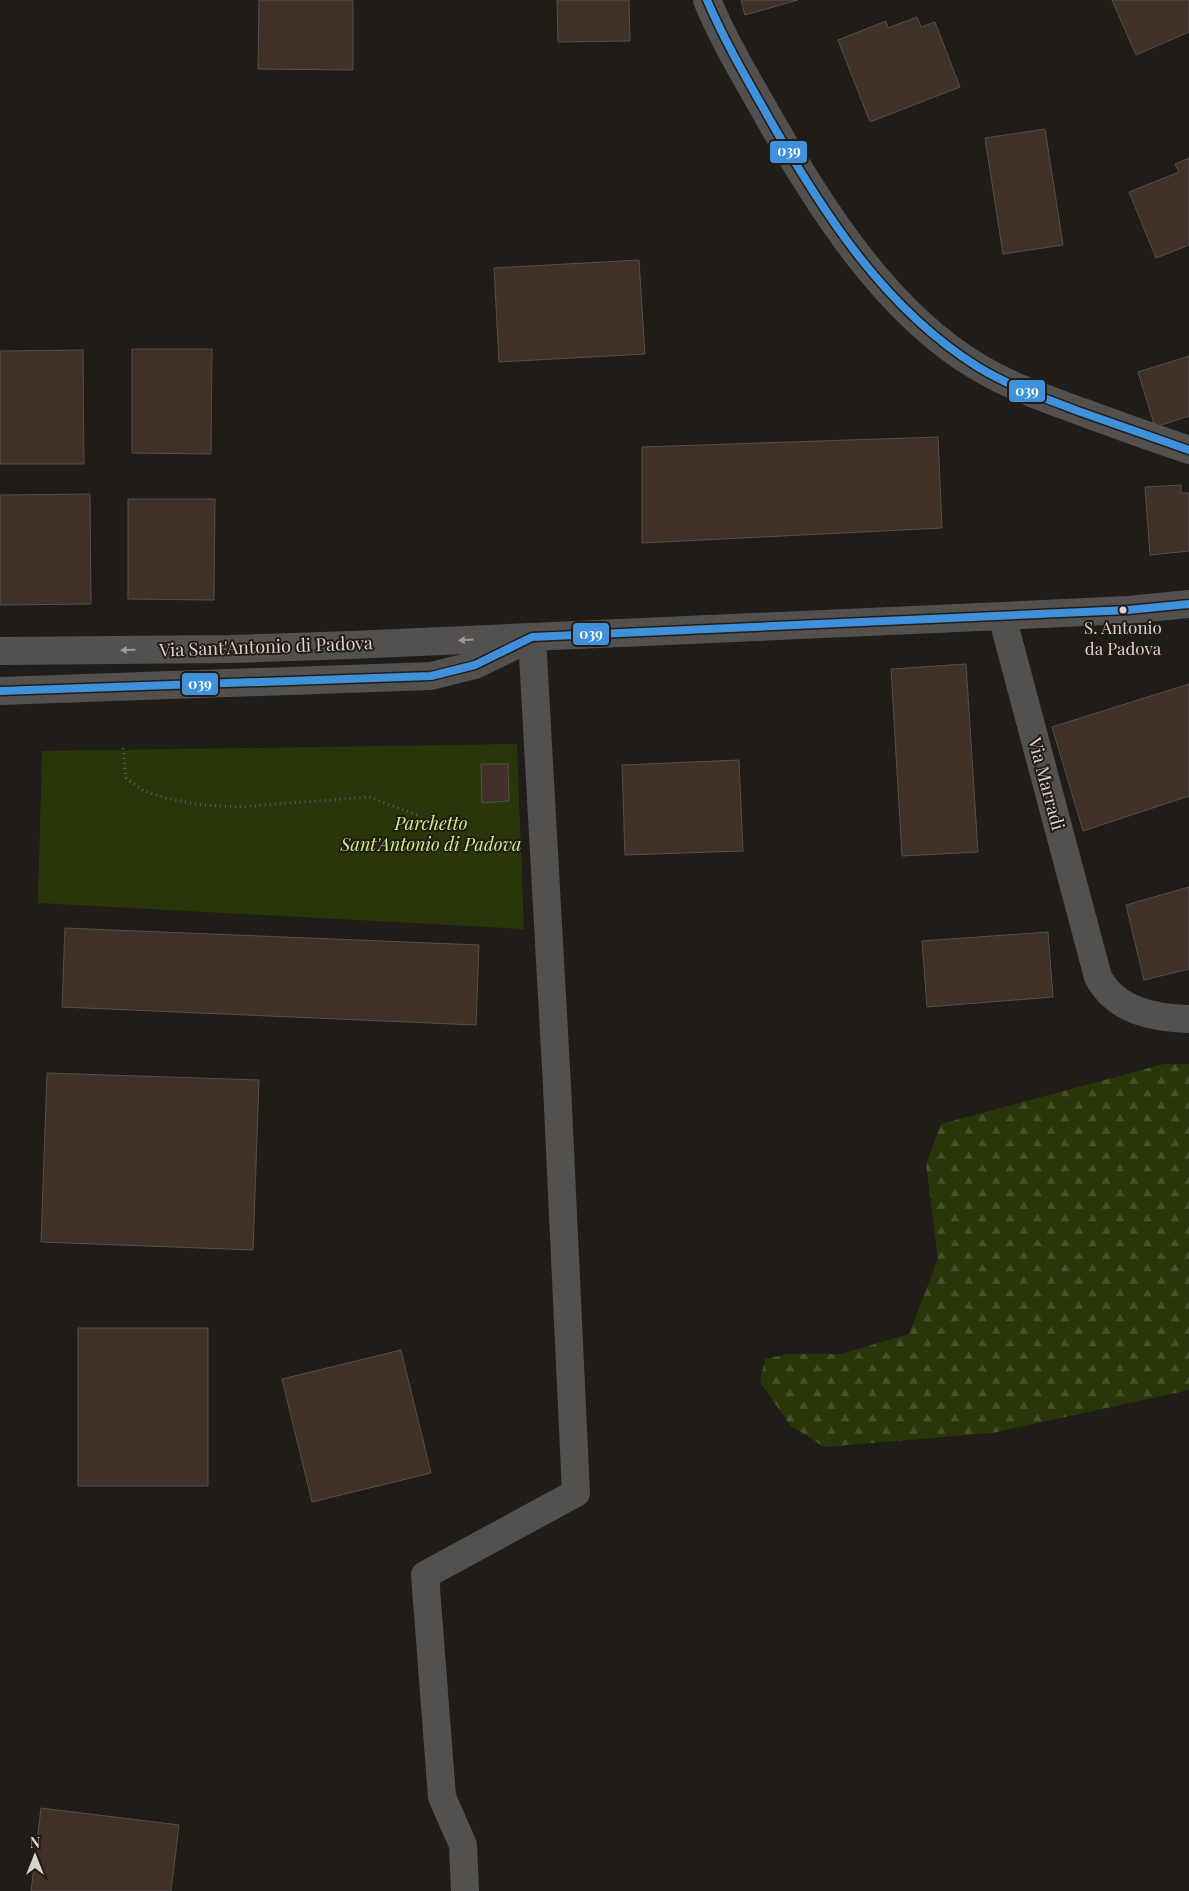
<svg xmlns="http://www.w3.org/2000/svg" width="1189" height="1891" viewBox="0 0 1189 1891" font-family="'Playfair Display',serif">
<defs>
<pattern id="forest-firs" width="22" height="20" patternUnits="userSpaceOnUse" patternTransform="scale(1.25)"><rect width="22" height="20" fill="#28360a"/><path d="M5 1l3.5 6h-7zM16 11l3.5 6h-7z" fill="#47522d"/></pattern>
</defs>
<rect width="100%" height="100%" fill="#201c18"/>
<path fill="#28360a" d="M517,744L524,929L38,903L42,751Z"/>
<path fill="url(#forest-firs)" d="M1164,1064H1189V1390L992,1433L824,1447L790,1425L760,1382L765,1359L788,1354H841L909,1334L938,1259L926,1164L941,1124Z"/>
<path fill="#403128" stroke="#544f4c" d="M259,0H353V70L258,69Z
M557,0H629L630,41L558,42Z
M741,0H798L745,15Z
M1112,0H1189V32L1136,55Z
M917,17L921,27L935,22L960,87L870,122L838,40L886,21L888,28Z
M1045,129L1063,245L1003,254L985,138Z
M1189,158V245L1156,258L1129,192L1179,172L1175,164Z
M639,260L645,354L499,362L494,268Z
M132,349H212L211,454L132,453Z
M83,350L84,464H0V351Z
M1189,356V416L1155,427L1138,372Z
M938,437L942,528L642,543V447Z
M1181,485V493H1189V551L1150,555L1145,487Z
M90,494L91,604L0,605V495Z
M128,499H215L214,600L128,599Z
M966,664L978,852L902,856L891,669Z
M1189,684V796L1083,831L1052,727Z
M739,760L743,851L625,855L622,765Z
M481,764H508L509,801L482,803Z
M1189,887V969L1144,980L1126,905Z
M65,928L479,945L476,1025L62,1007Z
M1048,932L1053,997L927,1007L922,941Z
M47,1073L259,1080L253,1250L41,1242Z
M78,1328H208V1486H78Z
M401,1350L431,1473L312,1502L282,1379Z
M41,1808L179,1825L171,1891H31Z"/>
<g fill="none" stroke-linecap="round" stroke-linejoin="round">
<path stroke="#605d5b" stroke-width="3" stroke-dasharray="1 4" stroke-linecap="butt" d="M123,748L126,778L144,791L166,798L202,805L238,807L369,797L417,815"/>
<path stroke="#53514f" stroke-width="28" d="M707,0C723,39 744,74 765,111C817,203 885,312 978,367C1011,387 1049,400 1085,413C1120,426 1154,438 1189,450
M1002,616L1098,977C1116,1011 1154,1018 1189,1019
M0,651L230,649L352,645L1002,616L1128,610L1189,604
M0,691L431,676L475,665L524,641
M465,1891L463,1845L442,1797L425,1575L576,1493L557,1086L532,637"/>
<g stroke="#241b14" stroke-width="11">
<path id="bus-1" d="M707,0C725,42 748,81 770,120C824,214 885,309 978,367C1009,386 1044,398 1078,411C1115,424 1152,437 1189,450
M0,691L431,676L475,665L532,637L1128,610L1189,604"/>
</g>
<use href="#bus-1" stroke="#4091dc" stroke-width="8"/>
</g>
<defs><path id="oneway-solid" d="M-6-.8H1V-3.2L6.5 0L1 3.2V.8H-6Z" transform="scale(1.25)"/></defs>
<g fill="#9d9895">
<use href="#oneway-solid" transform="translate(466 640) rotate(177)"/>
<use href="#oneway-solid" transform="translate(128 650) rotate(179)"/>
</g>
<circle fill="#dad3cf" stroke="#241b14" stroke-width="2" cx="1123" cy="610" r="4.5"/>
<g text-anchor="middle" stroke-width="4" stroke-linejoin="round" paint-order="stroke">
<g font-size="17" fill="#dad3cf" stroke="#241b14">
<text x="1123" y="634">S. Antonio<tspan x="1123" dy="21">da Padova</tspan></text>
</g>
<g font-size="18" fill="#dad3cf" stroke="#241b14">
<text transform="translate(266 647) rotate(-2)" y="6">Via Sant'Antonio di Padova</text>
<text transform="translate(1046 784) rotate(75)" y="6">Via Marradi</text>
</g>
<g font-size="18" font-style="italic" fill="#c8f386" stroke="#241b14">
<text x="431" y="830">Parchetto<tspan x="431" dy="21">Sant'Antonio di Padova</tspan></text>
</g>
</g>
<g stroke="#241b14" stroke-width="2">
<rect x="769" y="140" width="39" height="24" rx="5" fill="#4091dc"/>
<rect x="1008" y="379" width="38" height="24" rx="5" fill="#4091dc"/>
<rect x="572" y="622" width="38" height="24" rx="5" fill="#4091dc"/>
<rect x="181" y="672" width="38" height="24" rx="5" fill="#4091dc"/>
</g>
<g font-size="14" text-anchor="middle" font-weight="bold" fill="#fff">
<text x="789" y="156">039</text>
<text x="1027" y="396">039</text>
<text x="591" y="639">039</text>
<text x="200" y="689">039</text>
</g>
<g transform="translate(35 1856)" stroke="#241b14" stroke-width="4" paint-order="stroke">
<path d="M0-4L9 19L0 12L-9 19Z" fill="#dad3cf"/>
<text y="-8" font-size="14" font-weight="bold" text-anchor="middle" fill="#dad3cf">N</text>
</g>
</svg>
